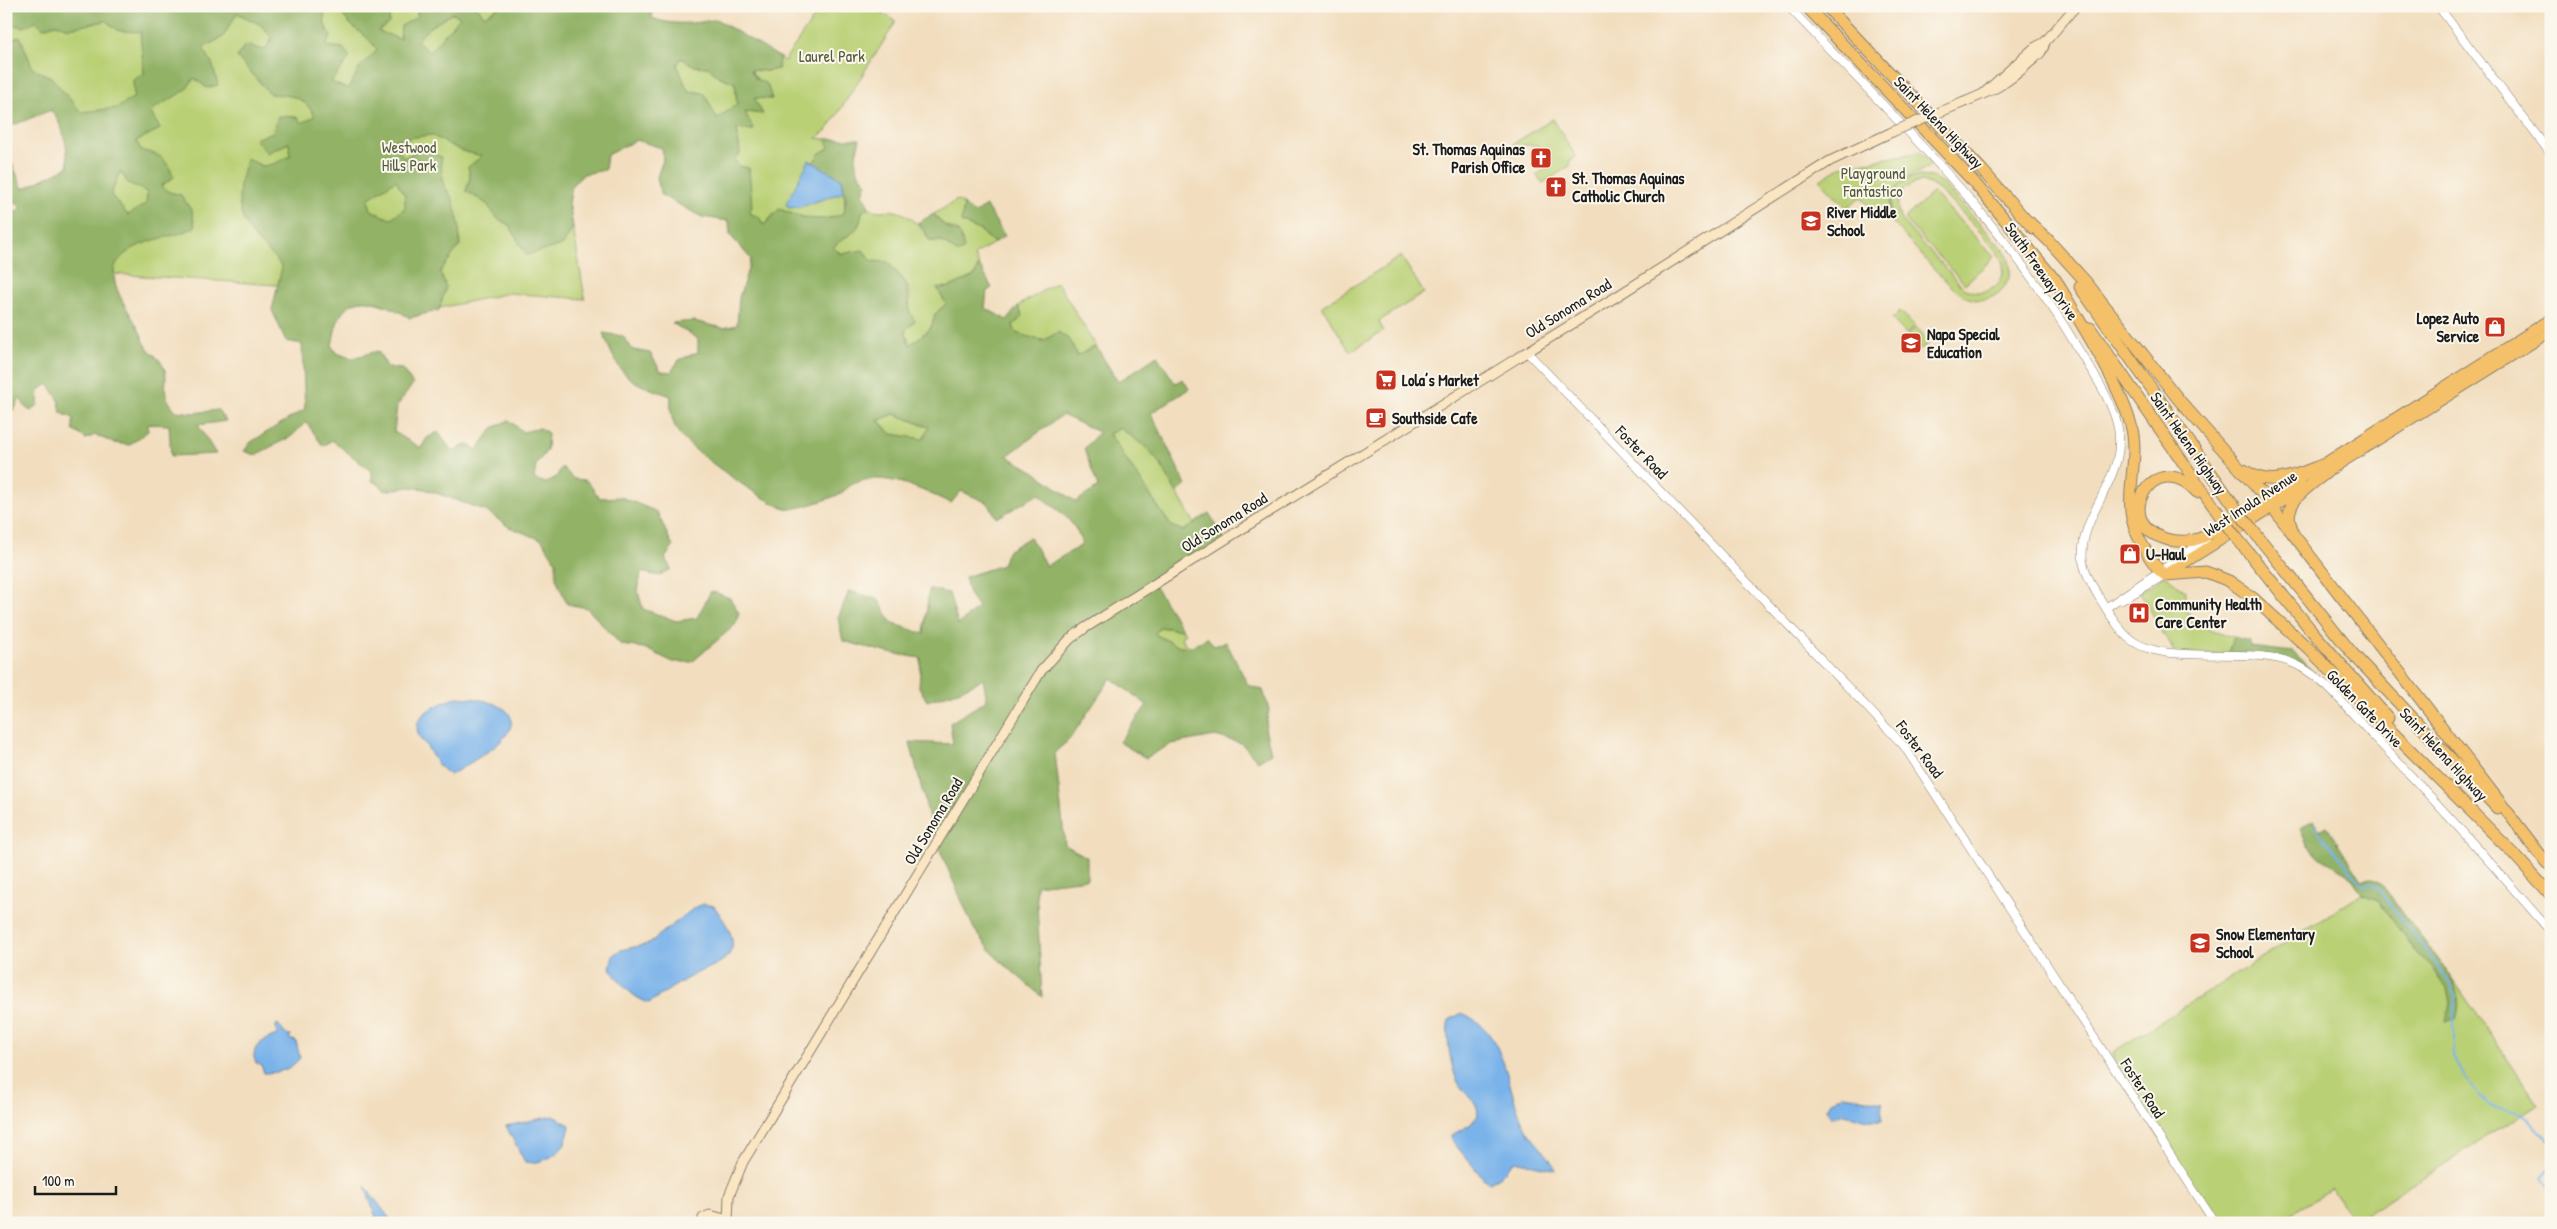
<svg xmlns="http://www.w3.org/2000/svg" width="2557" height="1229" viewBox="0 0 2557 1229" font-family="'Patrick Hand',sans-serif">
<rect width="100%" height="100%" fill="#fbf7ec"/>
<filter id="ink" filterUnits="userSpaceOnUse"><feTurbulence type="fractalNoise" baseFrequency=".02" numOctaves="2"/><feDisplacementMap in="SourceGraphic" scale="10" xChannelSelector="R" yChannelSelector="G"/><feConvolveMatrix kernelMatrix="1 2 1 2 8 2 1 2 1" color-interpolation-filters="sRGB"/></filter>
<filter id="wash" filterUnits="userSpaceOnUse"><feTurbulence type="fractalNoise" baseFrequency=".0096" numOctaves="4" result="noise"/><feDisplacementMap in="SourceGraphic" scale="20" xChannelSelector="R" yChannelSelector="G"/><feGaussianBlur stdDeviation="1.12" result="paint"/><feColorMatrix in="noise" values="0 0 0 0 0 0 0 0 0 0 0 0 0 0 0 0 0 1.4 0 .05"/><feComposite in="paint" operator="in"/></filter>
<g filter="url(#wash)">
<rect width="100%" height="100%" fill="#f2debf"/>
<path fill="#b9d074" stroke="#6a7648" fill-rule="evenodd" d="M6,6H536L585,299L509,293L412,314L351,295L277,285L98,273L69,194L67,142L60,121L6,61Z
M822,6H873L896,22L828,129L816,138L826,139L829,148L820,153L813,163L809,160L800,207L844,192L845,213C821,224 803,218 779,209L764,225L749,213V168L738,166L733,158L740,153L737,129L753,130L745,112L762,113L753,98L772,99L750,69L766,71L778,69L779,57L784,61Z
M681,58L695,66L708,67L718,76L735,83L737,104L717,120L704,93L688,91L677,65Z
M1553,119L1576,157L1569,161L1571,165L1543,183L1536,175L1550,166L1538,145H1523L1516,149L1513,144Z
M1920,152L1932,165C1909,177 1887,185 1889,215L1882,217L1860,197L1847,208L1820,180L1840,167Z
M1918,176L1932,177L1941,182L2005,251C2011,262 2012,274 2006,284C1998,298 1980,304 1966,297C1948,289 1904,234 1888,217L1891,214C1888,195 1898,180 1918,176ZM1922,182L1930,184L1939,190C1952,204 2000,248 2003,264C2007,287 1982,299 1964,288L1901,220C1892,202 1902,183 1922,182Z
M1933,192L1994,257L1965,284L1904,219Z
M957,200L964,205L961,222L981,231L994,243L974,255L979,265L974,276L950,287L946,304L935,314L931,328L910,345C908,340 905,334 906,330C907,315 914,299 906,283C894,260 850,262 833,248C846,232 859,237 862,212L869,207C878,214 884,209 895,211C910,214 923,228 930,241H941L964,249L957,230L945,226L934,214Z
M1401,256L1424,293L1379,321L1383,331L1350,352L1322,306Z
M1057,282L1096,346L1077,356L1070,340C1050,341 1034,341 1015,333L1013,325L1023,316L1018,306Z
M1900,311L1915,326L1906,334L1892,319Z
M1916,327L1930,342L1921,350L1907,335Z
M894,414L929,427L923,440L892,434L878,420Z
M1120,428L1147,448L1161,465L1195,524L1184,531L1171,526L1109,434Z
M2165,575L2185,591L2184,608L2201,627H2206L2211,631L2233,637L2228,655L2174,652L2140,592Z
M1158,627L1183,630L1185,634L1181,637L1187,646L1179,647L1155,634Z
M2362,894L2390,897L2450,975L2538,1104L2354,1222L2332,1189L2275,1223H2215L2117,1073L2113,1052Z"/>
<path fill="#92b266" stroke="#576741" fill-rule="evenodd" d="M6,6H331L324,12L325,25L331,37L326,46L343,48L350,57L331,82L348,89L360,67L377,50C365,30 347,30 339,6H390L389,23L378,31L400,39L401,26L417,17L418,6H473L479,9L484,16L501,6H654L651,17C667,26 698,24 716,19L779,57L778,69L766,71L750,70L756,79L767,84L772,99L754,98L763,114L745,112L754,130L737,129L740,154L734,158L738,166L749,168L752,206L749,213L759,217L764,225L779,209C802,218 821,224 844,213L846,198L842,179L813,163L820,153L829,148L826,139H860C855,159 851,167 867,183L863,193L869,207L862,212C859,237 846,232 833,248L841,254L863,250L872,261L888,262L906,284L910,313L915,321L905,331L910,345L931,328L935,314L946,304L937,288L950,287L974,276L979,265L992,288L987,291L985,308L1007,320L1018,306L1023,316L1013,325L1016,333L1043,341L1058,332L1070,340L1077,356L1096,346L1118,382L1157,356L1175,383L1183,379L1189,389L1151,413L1186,485L1177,493L1161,465L1147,448L1120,428L1109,434L1171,526L1184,531L1209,513L1225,539L1154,585L1183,630L1159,627L1155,634C1175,645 1187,654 1207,637L1214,646L1226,642L1248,685L1263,690L1269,710L1265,729L1271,753L1258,761L1241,743L1215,736L1171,744L1146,758L1119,742L1147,705L1111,678L1069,740L1055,752L1065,845L1087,857V879L1036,885L1042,997L996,957L974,929L941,853L930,822L910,742L953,744L950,723L987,700L983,679L961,690L927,701L919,687L921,658L889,653L843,641L838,618L849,591L878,599L892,623L924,634L929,589L949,593L958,625L978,607L969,594L965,577L1002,565L1007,551L1030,537L1046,566L1082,545C1074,516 1058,513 1039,494L997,518L988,503L961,491L951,503C923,491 884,469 853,484C848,486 845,491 841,493C834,498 798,509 790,509C772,509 691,450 680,435C671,422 670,411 671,396C626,381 621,378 603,333L623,336L633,350L650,353L661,371L671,372L679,360L698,352V339L672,323L694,321L723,328L737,325L739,298L751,259L730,235L729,221L702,217L661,195L657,177L663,160L662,148L636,140L607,155L605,170L584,174L572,185L569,204L573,227L563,245L526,255L510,226L497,218L487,204L466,191L470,178L468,167L482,156L462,151L431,135L392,140L404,158L421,148L441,157L442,181L453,200L459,224L460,245L440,272L446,287L439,310L410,318C392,307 359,289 343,312C336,321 334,335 332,346L336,353L352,358L378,351L388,368L402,369L413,384L397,406L394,432L421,448L427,438L438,432L453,452L467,444L477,450L493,428L509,420L523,432L540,428L548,433L547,450L536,465L534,479L546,483L556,477L562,467L574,479L586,480L600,498L621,497L657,512L673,547L665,558L671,569L659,576L641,572L638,592L643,609L676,621L697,618L711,591L730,598L739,613L735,625L692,662H673L644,648L621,645L587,608L567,604L556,578V562L542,540L509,527L486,511L425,489L409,487L385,491L380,485L372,481V472L332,440L323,446L306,422L292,436L255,455L244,451L251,442L305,409L302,344L286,341L272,310L282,267C272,253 262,247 253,235C233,211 238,185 247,158L262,166L274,164L290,156L289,143L267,153L255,139L273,132L278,116L297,117L302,123L315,116C302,95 293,96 270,94L237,57L245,45L265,50L272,38L261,25L237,13L223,37L203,48L212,63L218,85L207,88L194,78L186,90L150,111L160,129L136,141L142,151C161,153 166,160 174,177L161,186L169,192L181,195L192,211L195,227C171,240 139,237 119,260C103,277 129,311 137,326C141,333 143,341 147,347C151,353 159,358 162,364C169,374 164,384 166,394C167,400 172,406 176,411L193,413L218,410L226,421L198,425L216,454L171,456L169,425L148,424V431L130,445L114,443L95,435L86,439L73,430V418L61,413L59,400L48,384L39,390L38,405L31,411L26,408L20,398L14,410L6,412V219L22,207L6,198V150L23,189L68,167C67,145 65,128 51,110L6,128V42L20,36L33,69L51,77L81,112L117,108L134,97L133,80L144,73L140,32L119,31L106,21L69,28L56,24L43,28L36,21L24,27L6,24ZM453,13L460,17L429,52L417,40L430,27ZM681,58L695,66L708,67L718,76L735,83L737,104L717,119L704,93L688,91L677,65ZM120,171L128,183L147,192L146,204L128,215L111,195ZM396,180L405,196V208L390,219L371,210L368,199ZM894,414L929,427L923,439L892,434L878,421ZM1062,415L1099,432L1084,449L1098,487L1076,502L1035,472L1007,456Z
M964,205L975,213L986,206L1005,236L994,243L981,231L961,222Z
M934,214C937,217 941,223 945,226C960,236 959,226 964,249L958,253L941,241H930L924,229L917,223Z
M2233,637L2250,641V647L2293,652L2326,686L2285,659L2228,655Z
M2313,820L2320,830L2327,826L2362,881L2370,878L2379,882L2450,975C2458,990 2461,1004 2456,1020L2446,1022L2450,1002L2447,989L2431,965L2416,953L2378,900L2362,894L2348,873L2319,857L2307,844L2300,828Z"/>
<path fill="#7ab3ea" stroke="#4b6883" d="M809,160L842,179L844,192L800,207L789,208L786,204Z
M457,697C480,698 533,706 502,740C497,747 459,770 450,775C437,767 434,758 426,745C424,742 420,740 419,736C409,713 441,704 457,697Z
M704,904L714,906C721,917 735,933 732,948C728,963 707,968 695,974C680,982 664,993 649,1003C632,998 619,982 610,968L613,955L621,950L648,944L694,908Z
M1462,1013C1507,1032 1505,1084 1523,1123C1531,1141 1548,1152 1556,1170L1515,1161L1499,1177L1489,1182L1483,1178L1453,1142L1452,1135L1471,1124L1478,1115C1478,1098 1464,1095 1458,1082C1451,1070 1445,1032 1449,1020Z
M278,1024L285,1034L291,1035L289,1039L296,1041L300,1058C290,1070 279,1073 264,1073L261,1065L256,1063C248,1047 265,1039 277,1035L276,1025Z
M1844,1095L1883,1102L1882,1120H1868L1844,1114L1831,1117L1827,1109L1831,1101Z
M553,1116L570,1125C569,1132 567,1139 564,1145C557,1157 537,1165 525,1162L506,1126Z
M365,1186L393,1223H378Z"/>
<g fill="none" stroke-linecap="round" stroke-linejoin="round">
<path stroke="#7ab3ea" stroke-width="2" d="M2314,826L2359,881L2365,886L2371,884L2378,889L2451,984L2454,995V1057L2464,1076L2480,1097L2491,1106L2522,1113L2551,1142
M2551,1167L2542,1177L2551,1191"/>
</g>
</g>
<g filter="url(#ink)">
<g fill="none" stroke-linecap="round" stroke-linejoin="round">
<g stroke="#877d6e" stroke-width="9">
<path id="tertiary" d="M1788,6C1889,113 1998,214 2074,342C2088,366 2106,390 2115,417C2135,474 2077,511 2083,561C2086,580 2109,614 2121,630C2152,673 2250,641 2297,665C2327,680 2350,712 2374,737C2435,800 2493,865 2551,932
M2438,6L2551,154
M1527,352L1904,746L2215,1223
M2122,600L2165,575
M2107,607L2206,540"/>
</g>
<g stroke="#877d6e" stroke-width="11">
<path id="secondary" d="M1984,93L2034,48L2045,42L2076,6
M1962,103C1991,91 2006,85 2029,63C2037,56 2043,53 2045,42
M703,1218L710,1215L728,1220
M728,1223L729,1196L743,1162L1041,671L1070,639L1085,628L1267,513L1619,295L1830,161L1892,132"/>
</g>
<g stroke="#877d6e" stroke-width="12">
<path id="primary" d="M2320,476L2551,331
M2236,520L2551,319
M2165,575L2304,487"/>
</g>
<g stroke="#877d6e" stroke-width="13">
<path id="motorway" d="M1806,6L1973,181L2059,285
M1826,6L1982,170L2033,228
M2029,222L2049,241L2086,282L2179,400L2263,495L2539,853
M2055,279C2079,321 2118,380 2131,425C2139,454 2128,483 2131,512C2133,532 2147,555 2159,570L2165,575L2206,572L2229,581L2253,598L2308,648L2516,856
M2080,287L2238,511
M2090,328L2223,520
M2244,470C2269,489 2296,475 2322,465
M2197,492C2154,445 2111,522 2163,538C2173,542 2184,542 2194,540C2208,537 2223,527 2236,520
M2251,528L2352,653L2497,808
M2292,529C2280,502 2309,487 2327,472
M2236,537L2311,630L2388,718
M2535,849L2551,866
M2512,852L2551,895"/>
</g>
<use href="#tertiary" stroke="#fff" stroke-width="8"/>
<use href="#secondary" stroke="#fbe6c3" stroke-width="9"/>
<use href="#primary" stroke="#f4c16a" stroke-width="10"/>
<use href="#motorway" stroke="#f4c16a" stroke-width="11"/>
<g stroke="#877d6e" stroke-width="11" stroke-linecap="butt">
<path id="secondary-bridge" d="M1892,132L1962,103"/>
</g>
<g stroke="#877d6e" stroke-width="13" stroke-linecap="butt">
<path id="motorway-bridge" d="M2238,511L2251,528
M2223,520L2236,537"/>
</g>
<use href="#secondary-bridge" stroke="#fbe6c3" stroke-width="9"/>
<use href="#motorway-bridge" stroke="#f4c16a" stroke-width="11"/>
</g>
</g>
<defs>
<g id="church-square" transform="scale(1.125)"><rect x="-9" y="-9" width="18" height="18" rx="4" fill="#c8321e" stroke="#fbf7ec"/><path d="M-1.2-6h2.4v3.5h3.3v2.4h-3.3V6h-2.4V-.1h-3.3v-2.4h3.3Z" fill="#fff"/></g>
<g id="school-square" transform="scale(1.125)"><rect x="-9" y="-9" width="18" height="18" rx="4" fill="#c8321e" stroke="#fbf7ec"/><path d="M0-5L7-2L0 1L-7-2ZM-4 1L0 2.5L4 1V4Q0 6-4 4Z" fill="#fff"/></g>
<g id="shop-square" transform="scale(1.125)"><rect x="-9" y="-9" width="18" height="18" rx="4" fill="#c8321e" stroke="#fbf7ec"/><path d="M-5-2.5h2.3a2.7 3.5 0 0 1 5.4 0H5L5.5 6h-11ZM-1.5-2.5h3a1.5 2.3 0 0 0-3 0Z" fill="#fff"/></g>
<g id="supermarket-square" transform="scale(1.125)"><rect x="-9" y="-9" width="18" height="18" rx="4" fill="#c8321e" stroke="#fbf7ec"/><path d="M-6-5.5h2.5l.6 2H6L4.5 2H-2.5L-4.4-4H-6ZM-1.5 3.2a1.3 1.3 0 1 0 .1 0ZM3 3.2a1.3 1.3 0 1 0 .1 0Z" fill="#fff"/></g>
<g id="cafe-square" transform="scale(1.125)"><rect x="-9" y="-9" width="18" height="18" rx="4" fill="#c8321e" stroke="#fbf7ec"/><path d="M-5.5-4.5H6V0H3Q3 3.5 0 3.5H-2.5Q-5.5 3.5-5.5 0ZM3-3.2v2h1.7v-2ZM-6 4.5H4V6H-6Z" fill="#fff"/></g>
<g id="hospital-square" transform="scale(1.125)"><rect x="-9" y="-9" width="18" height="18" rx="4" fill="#c8321e" stroke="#fbf7ec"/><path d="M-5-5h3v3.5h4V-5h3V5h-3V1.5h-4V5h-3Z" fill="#fff"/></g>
</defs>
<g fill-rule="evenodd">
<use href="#church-square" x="1541" y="158"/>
<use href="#church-square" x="1556" y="187"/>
<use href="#school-square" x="1811" y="221"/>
<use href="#shop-square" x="2495" y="327"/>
<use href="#school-square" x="1911" y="343"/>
<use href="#supermarket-square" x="1386" y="380"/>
<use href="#cafe-square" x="1376" y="418"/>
<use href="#shop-square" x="2130" y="554"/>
<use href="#hospital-square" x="2139" y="613"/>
<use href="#school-square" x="2200" y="943"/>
</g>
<g text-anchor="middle" stroke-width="4" stroke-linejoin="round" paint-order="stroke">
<g font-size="16" fill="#535b3b" stroke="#fbf7ec">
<text x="832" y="62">Laurel Park</text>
<text x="409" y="153">Westwood<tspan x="409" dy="18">Hills Park</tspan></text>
<text x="1873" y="179">Playground<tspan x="1873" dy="18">Fantastico</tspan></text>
</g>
<g font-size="16" fill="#1c1c1c" stroke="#fbf7ec">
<text transform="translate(1939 122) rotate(46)" y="6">Saint Helena Highway</text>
<text transform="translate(2042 271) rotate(55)" y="6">South Freeway Drive</text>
<text transform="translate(1568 308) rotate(-32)" y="6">Old Sonoma Road</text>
<text transform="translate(2189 443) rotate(55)" y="6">Saint Helena Highway</text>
<text transform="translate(1642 452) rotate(46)" y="6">Foster Road</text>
<text transform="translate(2250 503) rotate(-33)" y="6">West Imola Avenue</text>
<text transform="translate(1224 522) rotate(-32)" y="6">Old Sonoma Road</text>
<text transform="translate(2365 708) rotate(46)" y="6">Golden Gate Drive</text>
<text transform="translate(1920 749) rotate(53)" y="6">Foster Road</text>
<text transform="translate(2444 754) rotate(47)" y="6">Saint Helena Highway</text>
<text transform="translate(933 821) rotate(-59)" y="6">Old Sonoma Road</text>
<text transform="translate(2143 1088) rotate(57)" y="6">Foster Road</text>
</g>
<g font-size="16" font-weight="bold" fill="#1c1c1c" stroke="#fbf7ec" text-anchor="start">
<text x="1525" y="155" text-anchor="end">St. Thomas Aquinas<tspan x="1525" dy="18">Parish Office</tspan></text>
<text x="1572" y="184">St. Thomas Aquinas<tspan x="1572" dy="18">Catholic Church</tspan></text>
<text x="1827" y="218">River Middle<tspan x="1827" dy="18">School</tspan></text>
<text x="2479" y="324" text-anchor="end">Lopez Auto<tspan x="2479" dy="18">Service</tspan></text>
<text x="1927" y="340">Napa Special<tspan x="1927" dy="18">Education</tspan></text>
<text x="1402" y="386">Lola’s Market</text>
<text x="1392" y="424">Southside Cafe</text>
<text x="2146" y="560">U-Haul</text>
<text x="2155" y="610">Community Health<tspan x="2155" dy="18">Care Center</tspan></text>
<text x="2216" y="940">Snow Elementary<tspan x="2216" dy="18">School</tspan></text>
</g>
</g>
<rect width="2557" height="1229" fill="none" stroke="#fbf7ec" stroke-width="25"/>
<path d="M35 1186v8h81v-8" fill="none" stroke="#1c1c1c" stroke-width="2.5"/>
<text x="42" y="1186" font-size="15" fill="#1c1c1c" stroke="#fbf7ec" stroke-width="4" paint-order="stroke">100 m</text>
</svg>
